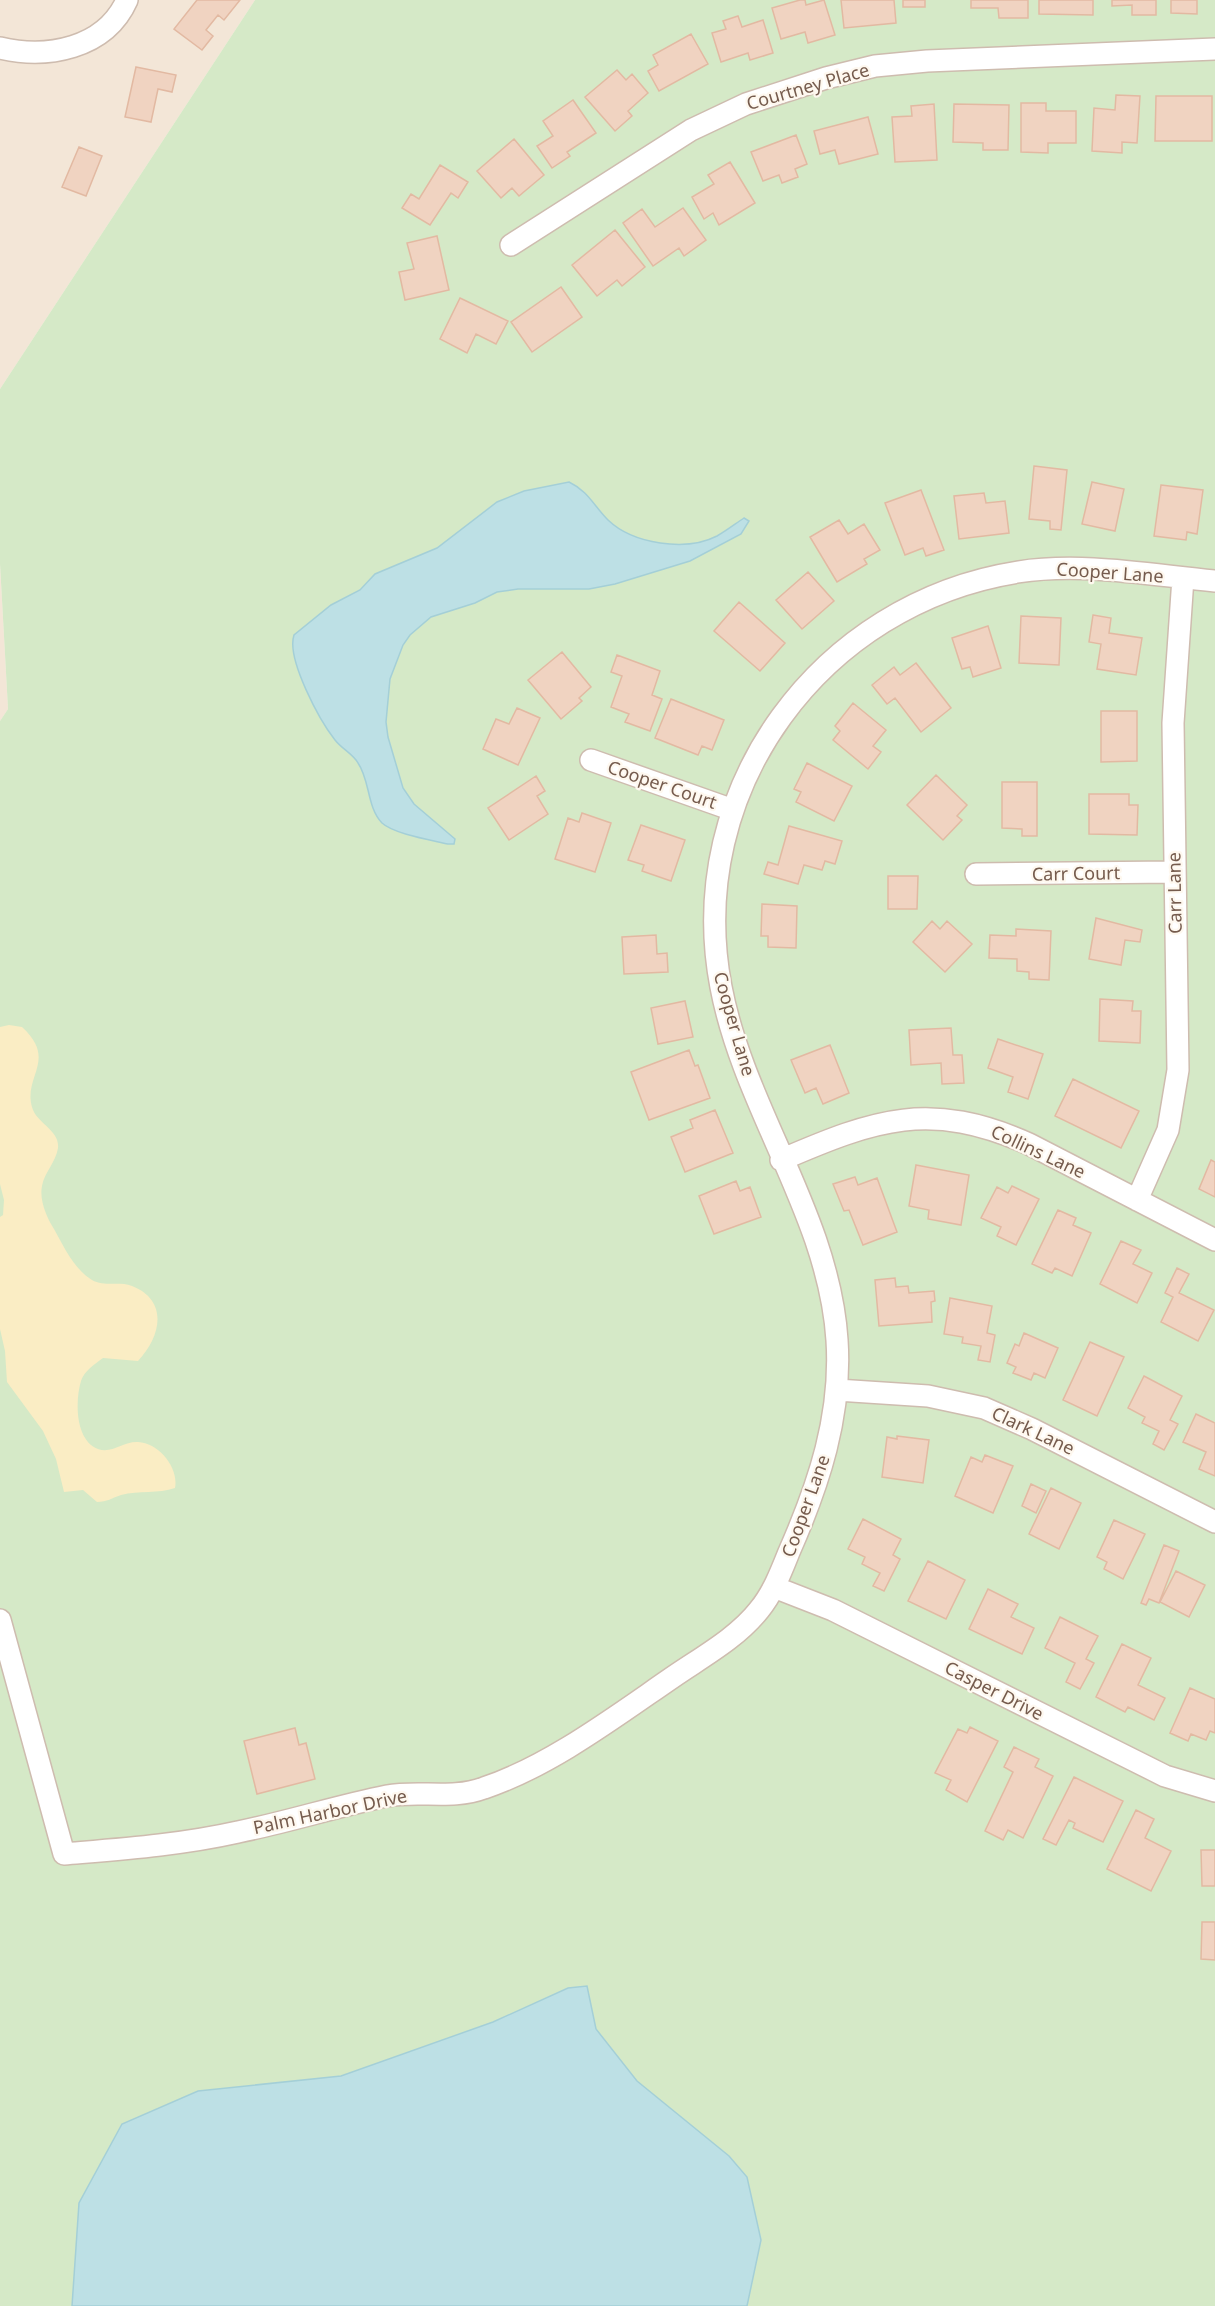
<svg xmlns="http://www.w3.org/2000/svg" width="1215" height="2306" viewBox="0 0 1215 2306" font-family="'Noto Sans',sans-serif">
<rect width="100%" height="100%" fill="#fcf4e8"/>
<path fill="#f3e6d7" d="M0,0H255L0,389Z
M0,564L8,709L0,721Z"/>
<path fill="#d5e9c7" d="M255,0H1215V2306H0V721L8,709L0,564V389Z"/>
<path fill="#faedc4" d="M9,1025L22,1027C58,1060 23,1076 32,1107C36,1123 60,1130 58,1148C56,1162 44,1173 42,1186C39,1200 47,1218 54,1229C64,1247 74,1269 92,1280C104,1287 120,1281 132,1286C170,1301 160,1338 138,1361L103,1358C95,1364 84,1371 81,1381C75,1401 75,1440 98,1449C112,1454 124,1441 138,1442C159,1443 179,1468 175,1488C158,1494 139,1490 121,1495C112,1498 107,1502 97,1502L83,1490L64,1492L56,1459L43,1431L7,1382L5,1351L0,1329V1217L3,1215L4,1200L0,1184V1027Z"/>
<path fill="#bde0e5" stroke="#a4cfd7" stroke-width="1.5" d="M569,482C588,491 594,506 608,520C633,544 686,552 717,536C726,531 735,524 744,518L749,521L741,534L690,561L615,584L589,589H518L497,592L475,603L431,617L410,635L403,645L390,679L386,722L388,737L403,788L414,804L455,839L454,844H448C431,840 394,834 382,823C367,808 370,780 358,763C353,754 342,749 335,740C320,721 286,659 294,635L331,605L360,590L375,574L437,548L497,502L524,491Z
M587,1986L596,2029L637,2081L729,2156L747,2177L761,2240L747,2306H72L79,2203L122,2124L198,2091L341,2076L493,2022L568,1988Z"/>
<path fill="#f0d3c1" stroke="#e2b9a2" stroke-width="1.5" d="M197,0H240L224,20L218,15L206,30L213,36L202,50L174,29Z
M800,0H805L806,5L824,0L835,35L808,43L805,32L781,39L772,8Z
M841,0H894L896,23L844,28Z
M903,0H925V7H903Z
M971,0H1028V18H999L998,8H971Z
M1039,0H1093V15L1039,14Z
M1112,0H1156V15H1132V5L1112,6Z
M1171,0H1197V14L1171,13Z
M738,16L742,27L763,20L773,53L750,60L748,53L721,62L712,33L726,29L723,21Z
M691,34L708,64L659,91L648,71L658,65L653,55Z
M136,67L176,75L172,92L158,89L151,122L125,117Z
M617,70L626,80L632,74L648,93L628,111L632,116L615,131L585,97Z
M1116,95L1140,96L1137,143L1122,142V153L1092,151L1094,108L1115,110Z
M1156,96H1212V141H1155Z
M573,100L596,133L567,152L570,156L552,168L537,146L553,136L543,121Z
M1021,103H1046V111H1076V143H1048V153L1021,152Z
M934,104L937,160L895,162L892,117L912,116L911,106Z
M954,104L1009,105L1008,150H983V143L953,142Z
M868,117L878,154L839,164L835,150L820,154L814,131Z
M796,135L807,164L795,169L798,177L782,183L779,175L763,181L751,152Z
M514,139L544,175L519,196L512,188L501,198L477,171Z
M79,147L102,156L86,196L62,187Z
M730,162L755,203L719,225L713,213L704,219L692,197L714,184L708,175Z
M440,165L468,182L458,198L451,193L430,225L402,208L411,194L419,199Z
M683,208L706,240L684,256L679,248L653,266L623,223L642,209L655,227Z
M615,230L645,267L622,286L617,280L597,296L572,265Z
M437,236L449,290L405,300L399,272L414,269L407,243Z
M561,287L582,317L532,352L511,322Z
M460,298L508,321L496,344L476,334L467,353L440,339Z
M1034,466L1067,470L1061,530L1050,529V521L1029,519Z
M1092,482L1124,489L1115,531L1082,524Z
M1161,485L1203,490L1197,534L1187,532L1186,540L1154,536Z
M921,490L944,550L926,556L923,548L905,555L885,503Z
M984,493L986,503L1005,501L1009,533L959,539L954,496Z
M839,520L848,534L864,524L880,550L864,559L867,564L837,582L810,537Z
M808,572L834,601L802,629L776,600Z
M739,602L785,643L760,671L714,631Z
M1093,615L1111,618L1109,633L1142,638L1136,675L1097,669L1101,644L1089,642Z
M1021,616L1061,618L1059,665L1019,663Z
M988,626L1001,668L973,677L970,667L962,669L952,638Z
M562,652L591,687L579,698L582,701L561,719L528,680Z
M617,655L660,671L652,695L662,699L650,731L625,722L629,714L611,707L622,676L611,672Z
M916,663L951,708L921,732L895,698L887,704L872,685L894,667L900,675Z
M671,699L724,720L712,750L702,746L698,755L655,738Z
M853,703L886,730L873,746L881,752L868,769L833,740L840,731L835,726Z
M517,708L540,718L518,765L483,749L496,719L509,724Z
M1101,711H1137V761L1101,762Z
M807,763L852,786L834,821L796,802L801,792L794,789Z
M936,775L967,805L957,816L962,820L943,840L907,805Z
M536,776L545,791L537,796L548,814L509,840L488,808Z
M1002,782H1037V836H1022V829L1002,828Z
M1089,794H1129V805H1138L1137,835L1089,834Z
M582,813L611,823L595,872L555,859L568,818L579,822Z
M641,825L685,840L671,881L642,871L644,865L628,860Z
M789,826L842,841L835,864L825,861L822,870L804,865L798,884L764,874L768,862L778,865Z
M888,876H918L917,909H888Z
M762,904L797,906L796,948L768,947V936H761Z
M1096,918L1142,930L1140,942L1125,940L1121,965L1089,959Z
M932,921L940,929L947,921L972,944L945,972L913,942Z
M1016,929L1051,931L1049,980L1029,979V972L1017,971V959L989,958L990,935L1016,936Z
M656,935L657,954L667,953L668,972L624,974L622,937Z
M1100,999L1133,1001L1132,1011H1141L1140,1043L1099,1041Z
M685,1001L693,1037L658,1044L651,1008Z
M951,1028L953,1055H962L964,1083L942,1084L941,1063L911,1065L909,1030Z
M998,1039L1043,1054L1028,1099L1008,1092L1013,1077L988,1068Z
M830,1045L849,1093L823,1104L816,1088L805,1093L791,1060Z
M689,1050L695,1066L698,1065L710,1098L649,1120L631,1072Z
M1073,1079L1139,1111L1121,1148L1055,1116Z
M715,1110L733,1153L685,1172L671,1137L693,1128L690,1120Z
M1211,1160L1215,1162V1197L1199,1189Z
M916,1165L969,1175L961,1225L928,1219L929,1210L909,1206Z
M855,1177L858,1185L877,1178L897,1232L863,1245L849,1210L844,1211L833,1184Z
M736,1181L740,1191L750,1187L761,1217L714,1234L699,1196Z
M1012,1186L1039,1199L1016,1245L997,1236L1001,1227L981,1218L997,1187L1008,1193Z
M1058,1210L1076,1218L1073,1225L1091,1233L1072,1276L1055,1268L1052,1273L1032,1264Z
M1121,1241L1141,1250L1133,1264L1152,1273L1137,1303L1100,1284Z
M1177,1268L1189,1274L1179,1293L1214,1310L1198,1341L1161,1322L1173,1297L1165,1293Z
M895,1278L896,1287L908,1286L909,1293L934,1291L935,1301L931,1302L932,1322L879,1326L875,1280Z
M950,1298L992,1306L987,1333L995,1335L990,1362L978,1360L981,1346L962,1343L963,1337L944,1334Z
M1024,1333L1058,1348L1045,1378L1034,1373L1031,1380L1013,1373L1016,1367L1007,1363L1015,1344L1019,1346Z
M1090,1342L1124,1357L1097,1416L1063,1400Z
M1144,1376L1182,1396L1170,1420L1178,1424L1164,1450L1153,1444L1159,1431L1142,1423L1145,1417L1128,1408Z
M1196,1414L1215,1423V1476L1199,1469L1206,1452L1183,1442Z
M897,1436L929,1440L923,1483L882,1477L887,1437L897,1439Z
M985,1455L1013,1466L993,1513L955,1496L971,1457L982,1462Z
M1031,1484L1046,1491L1036,1513L1022,1506Z
M1051,1488L1081,1503L1059,1549L1029,1534Z
M863,1519L901,1539L893,1555L900,1559L884,1591L873,1586L880,1573L862,1564L865,1557L848,1549Z
M1114,1520L1145,1534L1123,1579L1104,1569L1107,1562L1097,1557Z
M1164,1545L1179,1551L1159,1603L1149,1599L1146,1605L1141,1603Z
M928,1561L965,1580L946,1619L908,1601Z
M1176,1571L1205,1585L1189,1617L1160,1602Z
M988,1589L1018,1604L1011,1617L1034,1628L1022,1654L969,1629Z
M1060,1617L1098,1636L1086,1659L1094,1663L1080,1689L1066,1682L1075,1663L1045,1648Z
M1122,1644L1151,1658L1138,1685L1165,1698L1154,1720L1128,1707L1125,1712L1096,1697Z
M1190,1688L1215,1699V1733L1210,1731L1206,1740L1191,1734L1188,1741L1170,1733Z
M970,1727L998,1741L967,1802L946,1790L951,1780L935,1773L958,1729L967,1733Z
M295,1728L299,1745L306,1743L315,1779L257,1794L244,1741Z
M1014,1747L1039,1759L1035,1767L1053,1776L1023,1838L1008,1830L1003,1840L985,1831L1013,1772L1004,1767Z
M1074,1777L1123,1801L1103,1842L1073,1828L1075,1823L1069,1820L1056,1845L1043,1839Z
M1136,1810L1154,1819L1145,1838L1171,1851L1151,1891L1107,1869Z
M1201,1850H1215V1886H1202Z
M1202,1922H1215V1960L1201,1959Z"/>
<g fill="none" stroke-linecap="round" stroke-linejoin="round">
<g stroke="#cebcaf" stroke-width="24">
<path id="street" d="M0,48C47,59 105,49 127,0
M511,245L691,130L746,104L826,78L875,66L927,61L1215,49
M591,760L733,810
M976,874L1175,872
M781,1160C876,1119 930,1100 1029,1144L1215,1240
M1137,1200L1168,1130L1178,1070L1173,723L1183,578
M837,1390L928,1396L984,1408L1032,1429L1215,1522
M774,1587L833,1610L1165,1776L1215,1791
M0,1620L64,1854C122,1849 180,1845 238,1832C288,1822 337,1806 387,1796C420,1790 452,1800 484,1788C550,1766 616,1716 673,1677C702,1657 737,1638 759,1610C773,1593 781,1572 789,1552C819,1484 842,1415 837,1340C829,1215 744,1109 721,987C683,789 821,603 1018,572C1083,562 1150,575 1215,581"/>
</g>
<use href="#street" stroke="#fff" stroke-width="21"/>
</g>
<g text-anchor="middle" stroke-width="4.5" stroke-linejoin="round" paint-order="stroke">
<g font-size="18" fill="#755b4d" stroke="#fef8ef">
<text transform="translate(808 87) rotate(-16)" y="6">Courtney Place</text>
<text transform="translate(1110 573) rotate(4)" y="6">Cooper Lane</text>
<text transform="translate(662 785) rotate(19)" y="6">Cooper Court</text>
<text transform="translate(1076 874) rotate(-1)" y="6">Carr Court</text>
<text transform="translate(1175 893) rotate(-91)" y="6">Carr Lane</text>
<text transform="translate(734 1024) rotate(74)" y="6">Cooper Lane</text>
<text transform="translate(1038 1152) rotate(25)" y="6">Collins Lane</text>
<text transform="translate(1033 1431) rotate(25)" y="6">Clark Lane</text>
<text transform="translate(806 1506) rotate(-70)" y="6">Cooper Lane</text>
<text transform="translate(994 1691) rotate(27)" y="6">Casper Drive</text>
<text transform="translate(330 1812) rotate(-12)" y="6">Palm Harbor Drive</text>
</g>
</g>
</svg>
